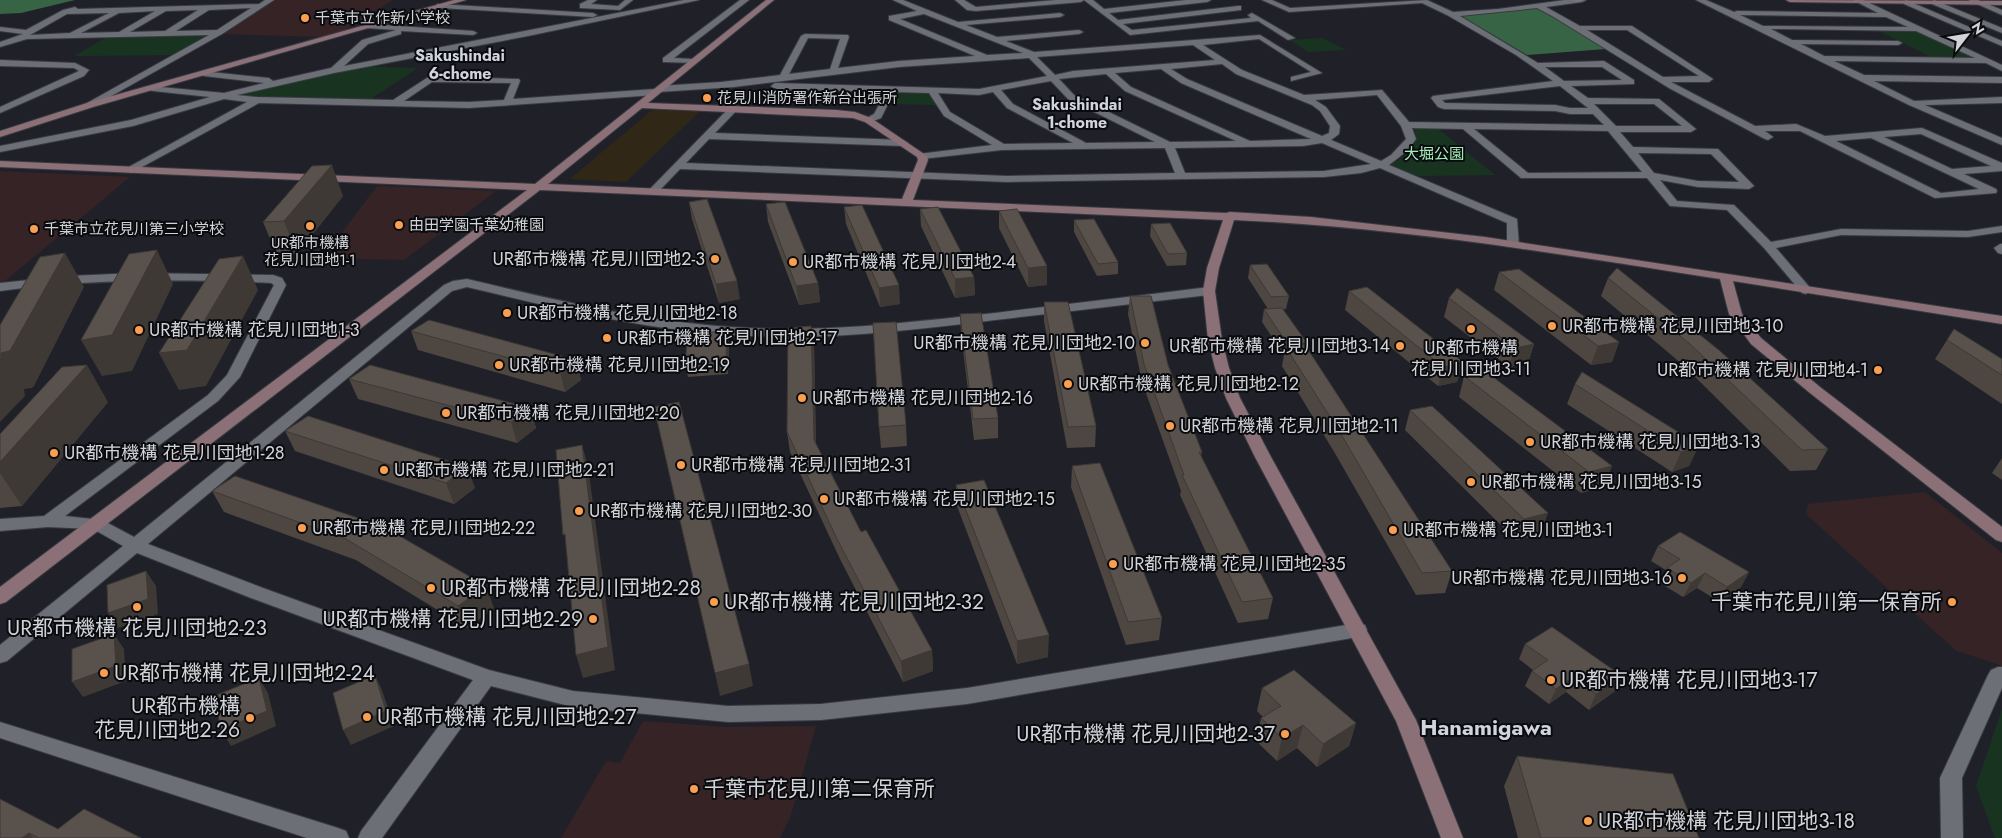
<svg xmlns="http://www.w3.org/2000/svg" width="2002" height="838" viewBox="0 0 2002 838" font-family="Jost,'Noto Sans JP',sans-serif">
<rect width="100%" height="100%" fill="#202128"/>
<path fill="#302717" d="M660,109L700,111L626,182L570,179L651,111Z"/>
<path fill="#362326" d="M275,0H393L345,30L323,37L221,34Z
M0,171L130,177L5,281L0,282Z
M377,186L496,191L404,260L323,258Z
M1925,492L2002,553V666L1955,650L1806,514L1808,504Z
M643,721L725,727L816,726L791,815L780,838H561L606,761L620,763Z"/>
<path fill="#193321" d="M1877,30L1920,32L1976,58L1931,57Z
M202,33L206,36L172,55L74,56L107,37Z
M1322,38L1346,50L1308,52L1290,40Z
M361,66L418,68L369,100L233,95Z
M900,93L927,94L931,96L937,105L891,104L895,94Z
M1416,127H1436L1495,175L1418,176L1393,166L1392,164C1407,156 1420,147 1414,128Z
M2002,709V838H1995L1976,786Z"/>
<path fill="#376445" d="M0,0H75L21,13L0,14Z
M1539,8L1606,49L1527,55L1461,16Z"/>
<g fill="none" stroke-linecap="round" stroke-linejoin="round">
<g stroke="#393b41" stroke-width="2">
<path id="street" d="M265,0H274L222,34L90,108L87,107V103L209,35L27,39L0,47V42L23,34L0,31V27L26,30L63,10L75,7L78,9L259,4ZM251,8L217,30L176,31L209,10ZM198,10L165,31L130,32L166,11ZM155,11L119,32L81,33L119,13ZM109,13L70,33L30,35L67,14Z
M588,0H597L591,4L618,6L625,0H633L620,10L580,8V4Z
M684,0H699L528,36L334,73L237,95L257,97L393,100L430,76L519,79L520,81L513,99L655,89L659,86L721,82L780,75L801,36L805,34L848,35L849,37L838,68L899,61L975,56L889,20V16L917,11L893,0H903L958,22L1060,13L1064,15L1060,17L966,25L997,37L1079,30L1083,32L1079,34L1006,41L1034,52L1260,35L1322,73L1291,81V77L1311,72L1259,39L1203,45L1242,70L1304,95L1382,90L1409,122L1604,125L1593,114H1570L1555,111L1444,109L1438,107L1431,98L1433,96L1553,81L1516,55L1447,15L1422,3L1289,12L1262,0H1272L1290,8L1427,0L1453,12L1498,9L1565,0H1586L1582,2L1546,7L1580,26H1632L1713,79L1709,82H1671L1755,126L1796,124L1825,136L1922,128L2002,163V171L1964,174L1996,189L1997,191L1996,193L1935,198L1800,131H1765L1773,137L1768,140L1765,139L1669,88L1552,16L1537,8L1460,16L1538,63L1604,61L1634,80V84L1571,86L1588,98L1659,99L1696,129L1691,132H1620L1633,147L1718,149L1754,186L1749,189L1698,187L1660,180L1677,201L1734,205L1771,242L1841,229L1968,231L2002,226V232L1968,237L1841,235L1776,248L1812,290L1806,294L1802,293L1764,248L1727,210L1670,206L1647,178H1521L1463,129L1412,128L1416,139L1407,151L1389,165L1517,219L1519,245L1517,247H1509L1507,245V223L1380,168L1361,173L1324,177L1007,182L680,169L657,193L653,194L648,191L731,106L734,105L739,108L715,133L903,140L908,143L903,146L709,139L686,163L1007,176L1175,173L1165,148L1002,150L922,159L918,158V154L992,145L944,116L929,93L894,92L881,118L868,123L863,120L874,114L886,92L775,89L771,86L775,83L979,89L1047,76L1029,58L899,67L734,87L659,92L655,95L469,108L259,103L131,173L126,170L127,168L247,102L224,99L133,126L0,152V146L131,120L210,97L153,91L150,90V86L224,93L264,83L204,76L200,73L201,71L269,78L273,81L331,68L362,40L396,30L365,28L364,26L368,24L473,31L477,33L473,35L401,31V34L368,44L344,66ZM924,14L1023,53L987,55L900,19ZM1587,30H1627L1699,76L1663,77ZM808,38L840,39L830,69L789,74ZM1193,45L1215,60L1073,71L1055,75L1037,57ZM1222,64L1236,74L1312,105L1320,111L1330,126L1329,133L1322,136L1187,79L1171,69ZM1545,67H1602L1622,80L1564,81ZM1161,69L1181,83L1311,139L1250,141L1131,87L1115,73ZM1106,74L1125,91L1236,141L1170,142L1074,95L1059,79ZM1051,81L1068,99L1155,142L1086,143L1013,104L1001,90ZM432,82L511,83L504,100L469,102L404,101ZM1560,86L1588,108H1570L1555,105L1445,103L1442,100ZM993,92L1007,108L1073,143L1004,144L950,112L938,93L979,95ZM1377,95L1401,126L1406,139L1391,155L1381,161L1331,140L1339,134L1340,126L1326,107L1315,100ZM1594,104H1654L1682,126H1616ZM1474,129L1608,131L1642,172L1528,173ZM1921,134L1991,166L1952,169L1884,137ZM1871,138L1979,189L1941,193L1836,141ZM1322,143L1371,164L1324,171L1185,173L1175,148L1303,146ZM1638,153L1711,154L1739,182L1698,181L1654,173Z
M740,0H749L674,58L693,59H696V63L663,62V58Z
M955,0H964L976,7L1056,0H1093L1104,9L1186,0H1211L1207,2L1109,13L1118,20L1238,6H1241V10L1123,24L1132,30L1251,18L1248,15L1252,13L1295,38L1288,40L1258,21L1130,35L1084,0L1081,2L976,11L967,10Z
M1696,0H1706L1734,12L1737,11L1878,13L1853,0H1863L2002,65V71L1986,63L1834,61L1864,75L2002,77V83L1874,81L1914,101L2002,97V103L1925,105L2002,138V145L1909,105ZM1740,15L1886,17L1908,27L1763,26ZM1771,29L1916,31L1975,58L1824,56L1801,44L1898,45L1902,43L1898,41L1792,40Z
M1906,0L2002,41V46L1904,4L1903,2Z
M1934,0L2002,28V33L1932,4L1931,2Z
M1968,0H1978L2002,10V15Z
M437,4L593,13L597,15L593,17L440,8H437Z
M0,60L75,63L89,70L84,76L0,113V107L79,71L74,68L0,66Z
M2000,244H2002V254L1998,253L1994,248Z
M136,273L273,275L282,278L286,285L240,377L218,401L65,516L102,520L134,537L444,285L453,281L467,279C560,301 654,324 750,328C832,332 914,322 995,313C1066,304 1138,296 1209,287L1213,288L1215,291L1209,295C1138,303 1066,312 995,320C914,330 832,340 750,336C654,332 560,309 467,287L452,291L148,544L263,588L489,670L573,691L728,706L821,704L967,688L1358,623L1365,625L1367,630L1365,635L1358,637L967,704L821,720L728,722L573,707L491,686L382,838H358L361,831L473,680L251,598L137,553L7,661L0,663V645L123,546L93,529L48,527L0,531V519L44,516L208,395L227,375L274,285L271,283C180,279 90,279 0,291V283L68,276Z
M1998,667H2002V688L1962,778L1963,838H1941L1940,778L1988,675L1991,670Z
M0,722L338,828L346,831L349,838H307L0,738Z"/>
</g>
<g stroke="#393b41" stroke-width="2">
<path id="secondary" d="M454,0H466L93,107L0,137V131L87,103Z
M766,0H774L648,103L836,110L855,112L871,118L927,156L928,160L913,200L1226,213L1230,212L1311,217L1485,237L2002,316V324L1733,281L1742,314L1761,338L1820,387L2002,527V542L1996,540L1810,393L1751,344L1729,314L1720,279C1559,254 1397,227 1234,220L1219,268L1215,291L1222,340L1229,368L1240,398L1271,457L1416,720L1463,838H1441L1396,721L1255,457L1226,398L1215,368L1208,340L1203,291L1207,268L1223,220L540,190L6,602L0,604V587L527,190L0,167V161L535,184ZM642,108L853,118L865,122L917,157L918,160L902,199L548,184Z
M1573,0H1582L1578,2Z
M1786,0L2002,1V5L1790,2Z"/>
</g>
<use href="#street" fill="#6d6f77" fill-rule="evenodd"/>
<use href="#secondary" fill="#8b7077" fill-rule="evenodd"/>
</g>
<path fill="#4d4641" d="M343,196L297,254L277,255L263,222Z
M689,202L740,299L719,303L692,219Z
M766,204L818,283L820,302L799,305L768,222Z
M844,207L900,304L880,307L846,224Z
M920,209L974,277L975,295L955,298L921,226Z
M999,211L1047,285L1028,287L999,228Z
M1074,220L1118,262V274L1097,276L1074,232Z
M1151,224L1187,253L1186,265L1167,266L1150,236Z
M1250,265L1289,296L1286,309H1283L1307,343L1306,346L1452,571L1445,593L1416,595L1336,455L1282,366L1284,355L1262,322L1264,309H1268L1248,278Z
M1499,272L1619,342L1612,362L1591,365L1494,290Z
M1608,278L1828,449L1816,470L1790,471L1682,364L1601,296Z
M1349,291L1463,362L1457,382L1438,386L1345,310Z
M1130,296L1168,365L1202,452L1201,456L1273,598L1268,619L1238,623L1180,495L1181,491L1142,382L1128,314Z
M1449,298L1534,344L1528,363L1509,367L1444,317Z
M1044,302L1096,426L1095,447L1067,448L1044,321Z
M960,314L998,418V438L974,440L961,333Z
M411,331L576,360L581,380L565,392L418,350Z
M727,331L729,344L728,374L688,377L685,364Z
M1947,340L2002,359V404L1935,359Z
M814,344L816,444L861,532L932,650L933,671L903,682L840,559L790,452L787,432Z
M1464,376L1612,466L1603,487L1581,493L1459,397Z
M349,379L530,408L536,428L517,443L358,399Z
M1575,384L1699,445L1689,466L1672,472L1567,404Z
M108,402L22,506L0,508V434Z
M1410,410L1548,513L1539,535L1516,540L1405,430Z
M906,425L907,446L881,448L879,427Z
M285,431L467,467L475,488L454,504L295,451Z
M2002,458V480L1992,473Z
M1072,466L1162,618L1159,640L1126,645L1071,487Z
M235,476L494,608L467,628L356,560L224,512L212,491Z
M956,485L1048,657L1017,664L957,506Z
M1658,546L1749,572L1741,587L1720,602L1697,588L1683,597L1660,583L1666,570L1651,561Z
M1525,644L1615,691L1589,710L1566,692L1549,704L1525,686L1532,671L1533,670L1519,659Z
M1262,688L1356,723L1349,746L1317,767L1297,748L1277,761L1256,741L1261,718L1263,717L1257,711Z
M1517,756L1699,838H1518L1504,786Z
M58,829L141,838H0Z"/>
<path fill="#3e3935" d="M332,165L343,196L297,254L284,221Z
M157,250L173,284L132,371L102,376L81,340Z
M65,253L84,287L34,386L32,388L24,389L25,396L0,422V360L1,353Z
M243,256L258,290L206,386L179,390L159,353Z
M1047,266V285L1028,287V268Z
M974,277L975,295L955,298V279Z
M737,281L740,299L719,303L716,284Z
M818,283L820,302L799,305L796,286Z
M899,285L900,304L880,307L879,288Z
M811,326L814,344L816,460L814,440Z
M727,331L729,344L728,374L726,360Z
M1619,342L1612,362L1591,365L1598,346Z
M1534,344L1528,363L1509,367L1515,348Z
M576,360L581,380L565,392L560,372Z
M1463,362L1457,382L1438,386L1443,367Z
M87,365L108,402L22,506L0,473V462Z
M530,408L536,428L517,443L511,422Z
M582,445L588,466L615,670L583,678L576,655Z
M1699,445L1689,466L1672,472L1681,452Z
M1612,466L1603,487L1581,493L1589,472Z
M467,467L475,488L454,504L446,483Z
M1548,513L1539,535L1516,540L1524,519Z
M146,571L156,586L158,614L118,628L108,613Z
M1749,572L1741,587L1720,602L1727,587Z
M1705,573L1697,588L1683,597L1691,583Z
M486,586L494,608L467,628L458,606Z
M114,634L124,649L126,681L83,697L72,682Z
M1049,635L1048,657L1017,664V641Z
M932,650L933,671L903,682L901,661Z
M749,664L753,686L720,696L715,673Z
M375,675L382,690L394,726L351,745L343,730Z
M1622,676L1615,691L1589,710L1596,694Z
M1573,677L1566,692L1549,704L1556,689Z
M259,678L268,693L276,726L231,746L221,730Z
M1356,723L1349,746L1317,767L1323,744Z
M1303,725L1297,748L1277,761L1282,738Z
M29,833L33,838H22Z"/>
<path fill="#59514c" stroke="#3e3935" d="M332,165L284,221L263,222L312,166Z
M707,199L737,281L716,284L689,202Z
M785,202L818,283L796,286L766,204Z
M862,205L899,285L879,288L844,207Z
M938,207L974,277L955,279L920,209Z
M1017,209L1047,266L1028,268L999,211Z
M1094,219L1118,262L1098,264L1074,220Z
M1170,223L1187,253L1168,254L1151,224Z
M157,250L112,335L81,340L129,254Z
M65,253L11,349L9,351L1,353V359L0,360V325L40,257Z
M243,256L187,350L159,353L219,259Z
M1267,264L1289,296L1271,297L1250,265Z
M1617,268L1720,351L1828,449L1802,450L1690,344L1608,278Z
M1519,269L1619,342L1598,346L1499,272Z
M1367,287L1463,362L1443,367L1349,291Z
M1457,288L1534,344L1515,348L1449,298Z
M1130,296H1151L1168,365L1202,452H1199L1273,598L1242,602L1182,475H1184L1144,364Z
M1044,302H1068L1096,426L1068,427Z
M1282,308L1307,343L1288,345L1264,309Z
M981,313L998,418L973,419L960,314Z
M429,320L576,360L560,372L411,331Z
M896,322L906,425L879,427L873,323Z
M811,326L814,440L861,532L866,530L932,650L901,661L837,539L787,432L788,328Z
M1954,329L2002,359V375L1947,340Z
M727,331L726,360L685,364L688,334Z
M1305,345L1452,571L1422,573L1341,434L1285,346Z
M87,365L0,462V434L62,367Z
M370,365L530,408L511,422L349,379Z
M1485,371L1612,466L1589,472L1464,376Z
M1582,372L1699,445L1681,452L1575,384Z
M679,402L749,664L715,673L654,407Z
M1432,406L1548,513L1524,519L1410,410Z
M308,416L467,467L446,483L285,431Z
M582,445L608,647L576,655L565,534L563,535L556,450Z
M1100,463L1162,618L1128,622L1072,466Z
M235,476L384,527L486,586L458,606L346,539L212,491Z
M984,480L1049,635L1017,641L956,485Z
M1680,532L1749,572L1727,587L1705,573L1691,583L1667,568L1680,559L1658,546Z
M146,571L148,599L108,613L107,585Z
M1552,627L1622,676L1596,694L1573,677L1556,689L1532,671L1548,660L1525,644Z
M114,634L116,666L72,682V649Z
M1294,670L1356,723L1323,744L1303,725L1282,738L1261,718L1281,706L1262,688Z
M375,675L386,711L343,730L333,693Z
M259,678L267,711L221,730L214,696Z
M1517,756L1673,774L1699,838H1541Z
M0,799L58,829L84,809L141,838H39L29,833L22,838H0Z"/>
<g fill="#fa9f4f" stroke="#0a0b0e" stroke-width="2">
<circle cx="305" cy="18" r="5"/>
<circle cx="707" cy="98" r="5"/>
<circle cx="399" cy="225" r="5"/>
<circle cx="310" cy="226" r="5"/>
<circle cx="34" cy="229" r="5"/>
<circle cx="715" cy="259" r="5"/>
<circle cx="793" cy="262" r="5"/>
<circle cx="507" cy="313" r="5"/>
<circle cx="1552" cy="326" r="5"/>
<circle cx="1471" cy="329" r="5"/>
<circle cx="139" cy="330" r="5"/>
<circle cx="607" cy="338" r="5"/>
<circle cx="1145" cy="343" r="5"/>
<circle cx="1400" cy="346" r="5"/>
<circle cx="499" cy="365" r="5"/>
<circle cx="1878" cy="370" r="5"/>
<circle cx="1068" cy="384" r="5"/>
<circle cx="802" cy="398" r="5"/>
<circle cx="446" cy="413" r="5"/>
<circle cx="1170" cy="426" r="5"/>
<circle cx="1530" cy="442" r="5"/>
<circle cx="54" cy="453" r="5"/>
<circle cx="681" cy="465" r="5"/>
<circle cx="384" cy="470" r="5"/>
<circle cx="1471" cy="482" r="5"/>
<circle cx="824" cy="499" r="5"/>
<circle cx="579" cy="511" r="5"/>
<circle cx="302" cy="528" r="5"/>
<circle cx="1393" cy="530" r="5"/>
<circle cx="1113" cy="564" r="5"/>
<circle cx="1682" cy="578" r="5"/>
<circle cx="431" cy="588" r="5"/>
<circle cx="714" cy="602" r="5"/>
<circle cx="1952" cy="602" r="5"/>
<circle cx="137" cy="607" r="5"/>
<circle cx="593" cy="619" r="5"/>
<circle cx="104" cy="673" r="5"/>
<circle cx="1551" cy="680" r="5"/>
<circle cx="367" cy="717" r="5"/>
<circle cx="250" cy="718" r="5"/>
<circle cx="1285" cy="734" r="5"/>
<circle cx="694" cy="789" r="5"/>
<circle cx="1588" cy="821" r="5"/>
</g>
<g text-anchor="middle" stroke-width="4" stroke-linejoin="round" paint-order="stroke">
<g font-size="15" fill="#d2d3d8" stroke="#0a0b0e" text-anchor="start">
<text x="315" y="23">千葉市立作新小学校</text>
<text x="717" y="103">花見川消防署作新台出張所</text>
<text x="409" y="230">由田学園千葉幼稚園</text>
<text x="44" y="234">千葉市立花見川第三小学校</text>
<text x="310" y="248" text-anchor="middle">UR都市機構<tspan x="310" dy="17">花見川団地1-1</tspan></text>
</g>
<g font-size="15" fill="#a5edb8" stroke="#0a0b0e">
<text x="1434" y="159">大堀公園</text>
</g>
<g font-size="16" font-weight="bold" fill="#d1d3dd" stroke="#0a0b0e">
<text x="460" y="61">Sakushindai<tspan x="460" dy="18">6-chome</tspan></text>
<text x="1077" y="110">Sakushindai<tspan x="1077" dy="18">1-chome</tspan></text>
</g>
<g font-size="18" fill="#d2d3d8" stroke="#0a0b0e" text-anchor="start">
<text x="705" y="265" text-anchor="end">UR都市機構 花見川団地2-3</text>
<text x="803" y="268">UR都市機構 花見川団地2-4</text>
<text x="517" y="319">UR都市機構 花見川団地2-18</text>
<text x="1562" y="332">UR都市機構 花見川団地3-10</text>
<text x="149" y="336">UR都市機構 花見川団地1-3</text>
<text x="617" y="344">UR都市機構 花見川団地2-17</text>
<text x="1135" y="349" text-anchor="end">UR都市機構 花見川団地2-10</text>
<text x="1390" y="352" text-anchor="end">UR都市機構 花見川団地3-14</text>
<text x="1471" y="354" text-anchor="middle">UR都市機構<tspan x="1471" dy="21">花見川団地3-11</tspan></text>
<text x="509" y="371">UR都市機構 花見川団地2-19</text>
<text x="1868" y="376" text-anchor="end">UR都市機構 花見川団地4-1</text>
<text x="1078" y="390">UR都市機構 花見川団地2-12</text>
<text x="812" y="404">UR都市機構 花見川団地2-16</text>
<text x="456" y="419">UR都市機構 花見川団地2-20</text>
<text x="1180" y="432">UR都市機構 花見川団地2-11</text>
<text x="1540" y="448">UR都市機構 花見川団地3-13</text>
<text x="64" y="459">UR都市機構 花見川団地1-28</text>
<text x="691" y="471">UR都市機構 花見川団地2-31</text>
<text x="394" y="476">UR都市機構 花見川団地2-21</text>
<text x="1481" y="488">UR都市機構 花見川団地3-15</text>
<text x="834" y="505">UR都市機構 花見川団地2-15</text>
<text x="589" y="517">UR都市機構 花見川団地2-30</text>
<text x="312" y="534">UR都市機構 花見川団地2-22</text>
<text x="1403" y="536">UR都市機構 花見川団地3-1</text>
<text x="1123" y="570">UR都市機構 花見川団地2-35</text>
<text x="1672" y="584" text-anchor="end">UR都市機構 花見川団地3-16</text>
</g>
<g font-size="21" fill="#d2d3d8" stroke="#0a0b0e" text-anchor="start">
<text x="441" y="595">UR都市機構 花見川団地2-28</text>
<text x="724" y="609">UR都市機構 花見川団地2-32</text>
<text x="1942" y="609" text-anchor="end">千葉市花見川第一保育所</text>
<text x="583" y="626" text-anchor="end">UR都市機構 花見川団地2-29</text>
<text x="137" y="635" text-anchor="middle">UR都市機構 花見川団地2-23</text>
<text x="114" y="680">UR都市機構 花見川団地2-24</text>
<text x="1561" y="687">UR都市機構 花見川団地3-17</text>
<text x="240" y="713" text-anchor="end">UR都市機構<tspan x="240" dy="24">花見川団地2-26</tspan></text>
<text x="377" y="724">UR都市機構 花見川団地2-27</text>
<text x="1275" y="741" text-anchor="end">UR都市機構 花見川団地2-37</text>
<text x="704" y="796">千葉市花見川第二保育所</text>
<text x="1598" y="828">UR都市機構 花見川団地3-18</text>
</g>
<g font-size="22" font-weight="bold" fill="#d1d3dd" stroke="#0a0b0e">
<text x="1486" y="735">Hanamigawa</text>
</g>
</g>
<g transform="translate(1967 35) rotate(59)" stroke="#0a0b0e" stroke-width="4" paint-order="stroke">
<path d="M0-4L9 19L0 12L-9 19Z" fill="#d2d3d8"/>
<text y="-8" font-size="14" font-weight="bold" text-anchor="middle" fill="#d2d3d8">N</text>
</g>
</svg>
